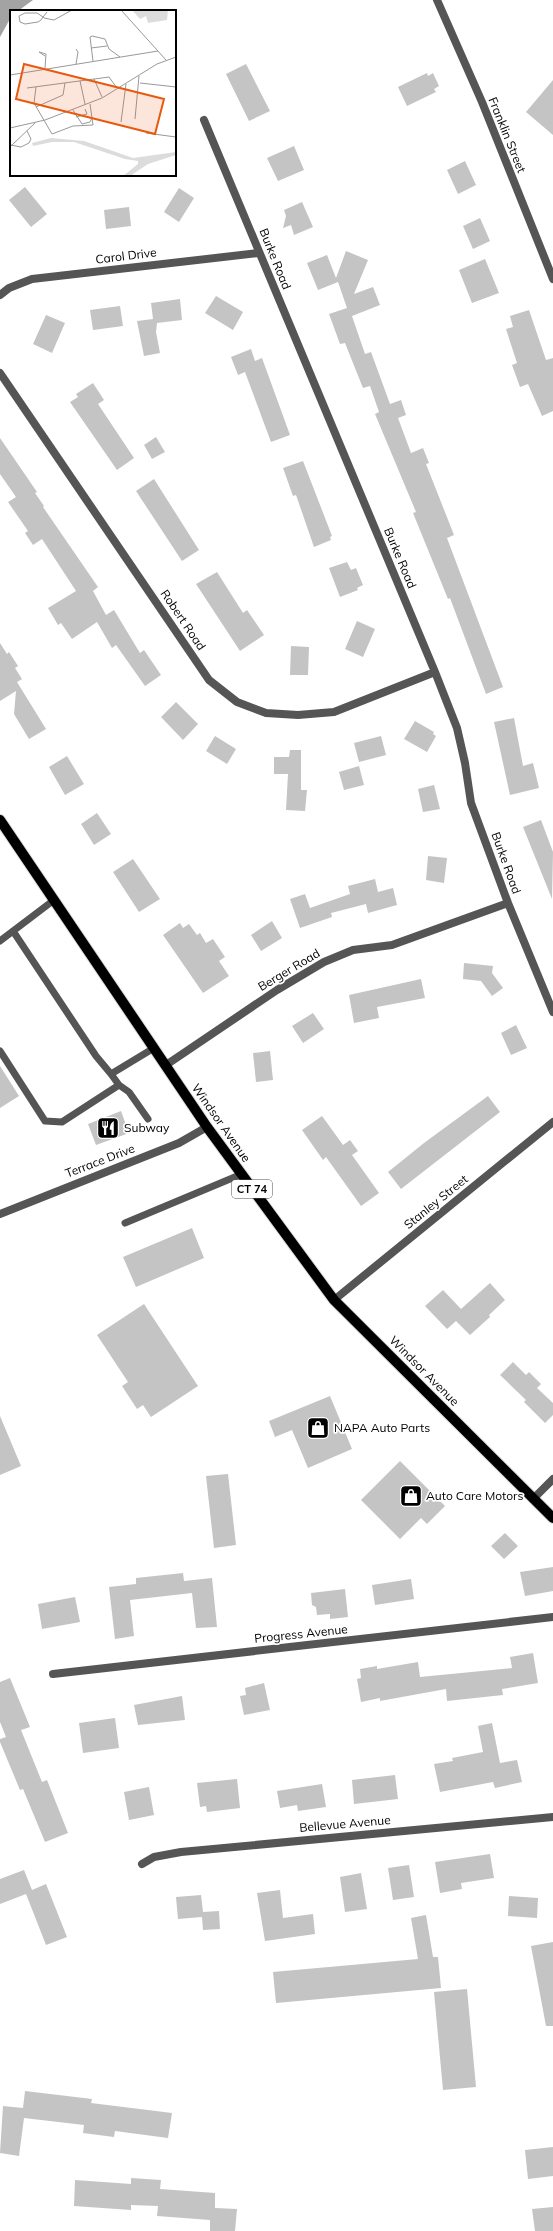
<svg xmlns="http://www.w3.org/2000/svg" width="553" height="2231" viewBox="0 0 553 2231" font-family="Mulish,sans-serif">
<rect width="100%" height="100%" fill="#fff"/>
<path fill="#a3a3a3" d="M0,0H33L18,11H11V17L0,37Z"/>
<path fill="#c4c4c4" d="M246,64L270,111L249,121L226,74Z
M427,73L428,76L433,73L439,86L434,89L436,92L407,106L398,87Z
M553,80V135L526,112Z
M294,146L304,170L278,181L267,158Z
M465,161L476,185L458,194L447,170Z
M25,187L47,214L31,227L9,200Z
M179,188L194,198L179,222L164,212Z
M302,202L313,227L294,235L291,225L283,228L286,216L284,210Z
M129,207L131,226L106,229L104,210Z
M480,218L490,241L473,249L463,226Z
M346,251L368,260L354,294L373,287L380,305L352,316L365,354L371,352L390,404L401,400L406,415L398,418L411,453L423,448L429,463L426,464L454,535L447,538L503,687L486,694L450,598L448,599L413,513L416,512L375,414L379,412L370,386L363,388L345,343L340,344L329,314L347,308L338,282L318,290L307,263L327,255L336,278Z
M485,259L499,293L472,303L459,270Z
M216,296L243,312L233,330L205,313Z
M180,299L182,320L157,323L156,332L160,353L144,356L137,321L153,319L151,303Z
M120,306L123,326L93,330L90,310Z
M529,310L546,360L553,358V411L542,416L528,384L520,387L512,365L517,363L506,329L513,327L510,316Z
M46,315L65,323L52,353L33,344Z
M251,349L255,361L262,358L290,435L271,442L245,372L238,375L231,357Z
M93,383L104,400L98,404L134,458L117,470L70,402L78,397L76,394Z
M156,437L165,452L152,459L144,445Z
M0,438L37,492L35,493L44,506L43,507L98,587L93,591L106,615L114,610L140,653L144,650L161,675L145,686L116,645L112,648L97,622L72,639L61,623L58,625L48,608L76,591L42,539L33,545L25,533L28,531L8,502L16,497L0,474Z
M303,461L332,536L330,537L331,540L314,547L296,495L293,496L283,468Z
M154,479L199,550L182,561L136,491Z
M347,562L351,570L356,568L363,585L357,588L358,590L340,597L329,568Z
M217,572L243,613L247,610L264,635L240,651L196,584Z
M357,621L375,629L363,657L345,649Z
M0,643L7,654L9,652L18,666L15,668L22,679L17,682L46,729L29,739L14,714L16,691L0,701Z
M291,646L309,647L308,675H290Z
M176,702L198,724L183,740L161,717Z
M514,718L523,766L533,763L539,788L510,795L494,722Z
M415,721L434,732L433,734L436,736L427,752L404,739Z
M215,736L236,749L227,764L206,751Z
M381,736L386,755L359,762L354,743Z
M290,750H301V790H307L305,811L286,810L288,774H274V757H289Z
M67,756L84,784L65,795L49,767Z
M359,766L364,785L344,790L339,772Z
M434,785L440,809L423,812L418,789Z
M97,813L111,834L94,845L81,824Z
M541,820L553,852L552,899L523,827Z
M428,856L447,858L444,883L426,880Z
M133,859L160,899L139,912L113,872Z
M375,879L378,892L393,888L397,905L368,913L366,904L331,913L332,917L300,928L290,899L305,894L310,908L350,894L348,886Z
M272,921L282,938L261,951L251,935Z
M180,923L183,928L189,924L197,935L200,933L206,943L213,939L225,957L219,961L229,976L203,993L163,935Z
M464,963L493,966L492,973L503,988L492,996L481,981L463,979Z
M421,979L425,998L377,1007L379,1018L354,1023L349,995Z
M313,1013L324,1029L303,1043L292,1026Z
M516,1025L527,1048L511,1055L501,1033Z
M270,1051L273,1080L256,1082L253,1053Z
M0,1066L19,1096L0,1108Z
M488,1096L500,1112L401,1189L388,1172L424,1143Z
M121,1111L129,1133L96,1145L88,1124Z
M322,1116L343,1145L350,1140L358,1151L352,1155L379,1193L361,1206L326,1157L323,1160L302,1130Z
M192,1228L204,1258L136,1287L123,1257Z
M490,1283L505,1300L489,1315L490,1317L470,1335L456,1321L447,1329L425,1306L443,1290L461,1309Z
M144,1304L198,1386L151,1417L143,1405L137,1409L122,1386L128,1382L97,1335Z
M513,1362L526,1375L529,1372L541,1384L537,1388L553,1403V1415L545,1423L524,1402L526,1400L500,1375Z
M330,1396L352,1449L308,1468L292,1430L275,1437L269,1421Z
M0,1416L21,1466L0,1475Z
M400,1461L445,1506L427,1524L421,1518L400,1539L361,1500Z
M228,1474L236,1545L214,1548L206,1476Z
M505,1533L518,1546L504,1559L491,1546Z
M553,1567V1591L525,1596L520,1572Z
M183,1573L184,1581L212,1578L217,1627L196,1628L192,1593L130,1600L134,1636L115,1639L109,1587L136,1584V1578Z
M411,1579L414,1599L375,1605L372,1585Z
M345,1589L348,1617L330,1619V1614L317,1615L316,1607L312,1605L311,1593Z
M75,1597L80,1622L42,1629L38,1604Z
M533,1653L538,1683L502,1689L503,1695L447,1701L446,1689L380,1701V1698L361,1702L357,1679L361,1678L360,1669L377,1666V1669L418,1662L420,1677L512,1668L510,1657Z
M10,1678L30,1727L21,1730L42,1782L47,1780L68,1833L45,1842L23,1789L20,1790L0,1742V1739L6,1737L0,1722V1682Z
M264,1683L270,1710L244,1715L240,1696L246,1695L245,1688Z
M182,1696L185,1720L138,1725L134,1705Z
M115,1718L119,1748L83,1753L79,1723Z
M492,1723L500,1763L517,1760L522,1782L495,1788L493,1782L440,1792L434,1764L453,1761L452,1758L483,1752L478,1726Z
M395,1775L398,1799L354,1804L352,1780Z
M237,1779L240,1808L207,1812L206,1806L200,1807L197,1783Z
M322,1784L326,1807L298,1811L297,1805L280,1808L277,1791Z
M149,1787L154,1815L129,1820L124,1792Z
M490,1854L494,1878L461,1883L462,1889L440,1893L435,1862Z
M409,1865L414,1897L393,1900L388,1868Z
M24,1870L32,1890L46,1884L67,1937L46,1945L26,1894L0,1904V1879Z
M361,1873L367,1909L345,1912L340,1877Z
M280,1890L283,1918L313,1914L315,1934L265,1941L257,1893Z
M201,1895L203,1912L219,1911L220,1929L203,1930L202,1917L178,1919L176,1897Z
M509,1896L538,1898L537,1918L508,1916Z
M426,1915L433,1957H438L441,1988L276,2003L273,1972L418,1959L411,1918Z
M553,1942V2026H546L531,1946Z
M467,1989L476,2087L443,2090L434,1992Z
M25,2091L92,2099L91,2103L172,2113L168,2138L115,2131L114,2137L83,2133L84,2125L24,2118L19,2156L0,2153L3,2106L23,2108Z
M553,2147V2176L528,2179L525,2150Z
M131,2178L161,2180L160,2189L215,2193V2208L237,2209L235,2231H210V2220L157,2216L158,2206L131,2205V2210L74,2206L75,2180L131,2184Z
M553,2207V2231H535L532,2209Z"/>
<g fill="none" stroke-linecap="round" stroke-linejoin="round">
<g stroke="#dbdbdb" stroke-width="12">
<path id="primary" d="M0,820L207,1127L334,1300L553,1518"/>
</g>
<path stroke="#555" stroke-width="7" d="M13,931L96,1056L111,1074L154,1048
M0,941L54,900
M0,1051L45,1121L62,1122L119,1085L111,1074
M119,1085L129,1092L148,1119
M125,1223L242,1174"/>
<path stroke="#555" stroke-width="8" d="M437,0L482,102L553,279
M204,120L435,672L457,728L465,763L471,803L508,903L553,1012
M0,295L9,288L32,279L259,253
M0,373L209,680L237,702L266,713L298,715L334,712L435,672
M166,1065L277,990L324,962L353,950L392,945L508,903
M0,1214L179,1143L207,1127
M334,1300L553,1122
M533,1499L553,1479
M53,1674L553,1617
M142,1864L154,1857L181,1852L553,1817"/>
<use href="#primary" stroke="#000" stroke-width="10"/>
</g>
<defs>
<g id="restaurant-square" transform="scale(1.15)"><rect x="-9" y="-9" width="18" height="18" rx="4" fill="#000" stroke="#fff"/><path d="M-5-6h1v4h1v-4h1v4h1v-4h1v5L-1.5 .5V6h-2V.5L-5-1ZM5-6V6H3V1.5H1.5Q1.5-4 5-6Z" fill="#fff"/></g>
<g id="shop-square" transform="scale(1.15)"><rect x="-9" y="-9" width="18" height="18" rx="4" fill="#000" stroke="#fff"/><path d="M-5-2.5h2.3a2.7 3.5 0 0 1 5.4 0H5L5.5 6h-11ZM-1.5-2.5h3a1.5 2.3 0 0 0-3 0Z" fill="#fff"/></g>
</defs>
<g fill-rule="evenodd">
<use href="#restaurant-square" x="108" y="1128"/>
<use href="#shop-square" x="318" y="1428"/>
<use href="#shop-square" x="411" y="1496"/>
</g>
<g text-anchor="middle" stroke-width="3.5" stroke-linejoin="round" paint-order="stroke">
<rect fill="#fff" stroke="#4c4c4c" stroke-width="1" x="232" y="1180" width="40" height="18" rx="3"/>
<g font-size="11" font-weight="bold" fill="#000">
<text x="252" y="1193">CT 74</text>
</g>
<g font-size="12" fill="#000" stroke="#fff">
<text transform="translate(507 135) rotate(68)" y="4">Franklin Street</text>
<text transform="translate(126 256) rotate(-7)" y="4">Carol Drive</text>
<text transform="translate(275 259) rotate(68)" y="4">Burke Road</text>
<text transform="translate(400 558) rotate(67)" y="4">Burke Road</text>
<text transform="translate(183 620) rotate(56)" y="4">Robert Road</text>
<text transform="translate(506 863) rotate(70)" y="4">Burke Road</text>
<text transform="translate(289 970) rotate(-31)" y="4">Berger Road</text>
<text transform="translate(221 1123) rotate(55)" y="4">Windsor Avenue</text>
<text transform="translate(100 1161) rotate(-21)" y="4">Terrace Drive</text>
<text transform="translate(436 1202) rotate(-39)" y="4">Stanley Street</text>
<text transform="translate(424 1371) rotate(45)" y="4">Windsor Avenue</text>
<text transform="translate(301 1634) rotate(-6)" y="4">Progress Avenue</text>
<text transform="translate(345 1824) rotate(-5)" y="4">Bellevue Avenue</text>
</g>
<g font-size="12" fill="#000" stroke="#fff" text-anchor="start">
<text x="124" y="1132">Subway</text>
<text x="334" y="1432">NAPA Auto Parts</text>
<text x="426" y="1500">Auto Care Motors</text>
</g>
</g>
<g transform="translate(10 10)">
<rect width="166" height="166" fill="#fff"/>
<path d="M122,0H158L157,10L138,13L136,6L130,9ZM41,128L74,131L123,148L166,142V145L138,154L120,166H113L128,154V151L115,149L64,132H42L23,136L22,133Z" fill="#dcdcdc"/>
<path fill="none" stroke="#999" stroke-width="1" d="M111,0L156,50M37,2L33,7L31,10L28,12L15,14L10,12L9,6L15,3H27L33,7L34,8L44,10L62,0M81,38L97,36M66,39L68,42L66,54M83,51L80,27L82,26L95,29L99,39L110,47M35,58L36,44L29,42L35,46M0,65L148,41M84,69L92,87M70,71L75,94M130,73L166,77M26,77L24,93L42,124L63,116L83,115L80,94M17,78L99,67L107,78M26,97L53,85L55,73M63,100L72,114L80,112L82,108M66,107L77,104L75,99M125,109L129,66M111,112L116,74M0,118L35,110L92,88L147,54L166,47M136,123L166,127M1,135L11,137L19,133L21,129L17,121M0,137L25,113"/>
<path fill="#e8590c" fill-opacity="0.15" stroke="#e8590c" stroke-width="2" d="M14,54L154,89L145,124L6,89Z"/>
<rect width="166" height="166" fill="none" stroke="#000" stroke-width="2"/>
</g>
</svg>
